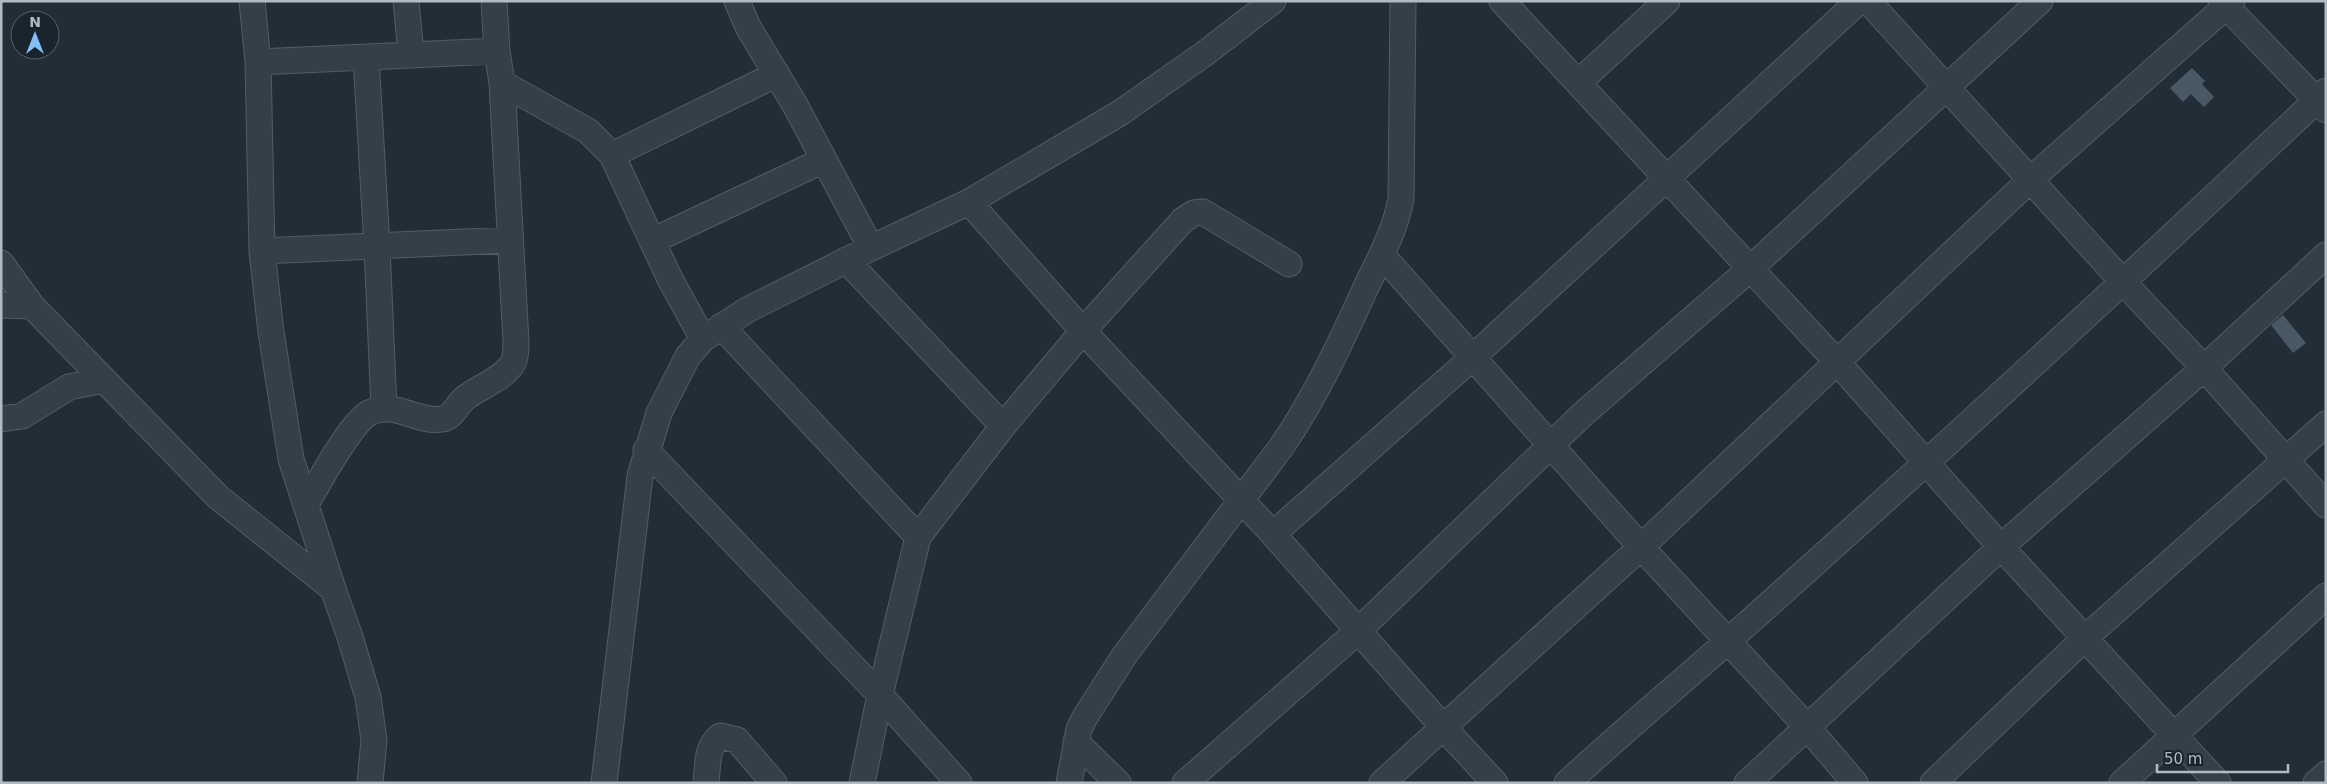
<svg xmlns="http://www.w3.org/2000/svg" width="2327" height="784" viewBox="0 0 2327 784" font-family="'DejaVu Sans',sans-serif">
<rect width="100%" height="100%" fill="#212e38"/>
<path fill="#495864" d="M2192,68L2205,81L2202,84L2214,97L2204,107L2191,94L2183,102L2170,88Z
M2283,315L2306,343L2293,353L2271,325Z"/>
<g fill="none" stroke-linecap="round" stroke-linejoin="round">
<g stroke="#525d66" stroke-width="27">
<path id="minor" d="M252,1L258,62L262,251L271,332L291,459L333,589
M406,1L411,54
M737,1L748,27L795,105L871,248
M1502,1L1838,363L2001,547L2218,783
M1868,1L2123,282L2204,368L2326,505
M2221,1L2326,110
M366,57L377,247L384,408
M258,62L497,51
M1579,82L1667,1
M502,83L588,131L612,155L670,279L703,339
M612,155L777,74
M969,202L1083,331L1273,534L1444,728L1495,783
M652,241L824,160
M262,251L509,240
M1382,255L1641,547L1808,728L1855,783
M846,260L1003,426
M1,263L32,306L218,497L333,589L350,637L368,697L374,740L370,783
M1,305L32,306
M721,326L918,537
M1,419L22,416L69,387L103,380
M646,450L880,695L959,783
M306,504C319,483 350,422 371,412C396,401 417,423 442,419C452,418 457,405 464,399C478,387 498,382 510,367C516,361 516,349 516,342L502,83L497,51L494,1
M1273,534L1472,358L1859,1
M1076,742L1118,783
M604,783L640,476L659,413L688,356L703,339L747,310L871,248L969,202L1120,113L1204,54L1273,1
M706,783C708,766 706,747 720,736L737,740L774,783
M862,783L880,695L918,537L1003,426L1083,331L1183,220L1194,213L1203,212L1289,264
M1069,783L1079,729L1085,717L1124,656L1282,446C1316,396 1341,342 1366,287C1380,258 1395,231 1401,199L1403,1
M1185,783L1359,630L1583,414L1751,268L2040,1
M1382,783L1641,547L2030,180L2232,1
M1567,783C1620,734 1675,688 1729,640C1931,460 2130,277 2326,91
M1747,783L2001,547L2204,368L2326,255
M1933,783L2085,638L2326,424
M2122,783L2326,596
M2316,783L2326,774"/>
</g>
<use href="#minor" stroke="#343f48" stroke-width="25"/>
</g>
<rect width="2327" height="784" fill="none" stroke="#afbac5" stroke-width="5"/>
<g transform="translate(35 35)"><circle r="24" fill="#1a242d" stroke="#56606a"/>
<path d="M0-4L9 19L0 12L-9 19Z" fill="#82bff6"/>
<text y="-8" font-size="14" font-weight="bold" text-anchor="middle" fill="#afbac5">N</text>
</g>
<path d="M2157 764v8h131v-8" fill="none" stroke="#afbac5" stroke-width="2.5"/>
<text x="2164" y="764" font-size="15" fill="#afbac5" stroke="#1a242d" stroke-width="4" paint-order="stroke">50 m</text>
</svg>
